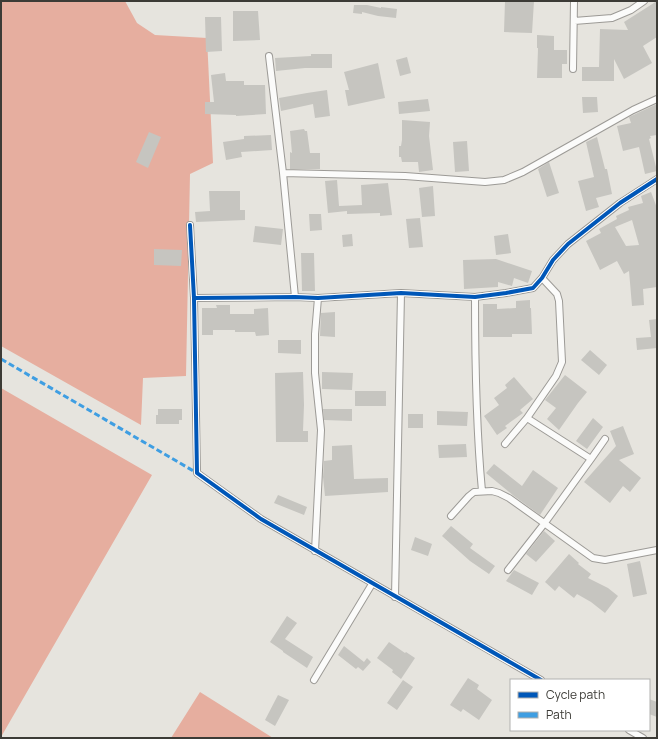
<svg xmlns="http://www.w3.org/2000/svg" width="658" height="739" viewBox="0 0 658 739" font-family="Manrope,sans-serif">
<rect width="100%" height="100%" fill="#e6e4de"/>
<path fill="#e6ae9f" d="M1,1H125L137,23L155,35L207,38L213,163L190,174L186,376L143,378L141,425L1,346Z
M1,388L152,475L1,737Z
M200,692L273,738H171Z"/>
<path fill="#c6c5c0" fill-rule="evenodd" d="M505,1H534L532,33L504,32Z
M657,1V37L643,46L652,63L624,79L614,59V81H582V67H599L600,29L628,30L624,22Z
M354,5H367L381,8V7L397,9L396,18L378,16L362,12V14L353,13Z
M233,11H258L260,40L233,41Z
M205,17H221L222,51L206,52Z
M537,35L554,36V50H567V64H562V78H537L538,48H537Z
M311,54H332V68H305L276,71L275,58L311,56Z
M407,57L411,73L400,76L396,60Z
M378,63L385,98L348,106L345,90H349L344,72Z
M225,73L226,81H244V85H265L266,114L236,116V115L205,114V102H214L211,75Z
M327,90L330,116L315,118L313,104L281,111L279,98L307,93Z
M582,97H597L598,112L583,113Z
M428,99L430,111L399,114L398,102Z
M657,104V135L650,136L651,138L649,139L657,171L645,174L639,147L623,151L617,126L631,123L629,117Z
M402,120L430,122L429,136L433,170L419,172L418,162H402L401,157H399V146H401L402,140Z
M304,129L305,131H307L310,153H320V169H290V152L292,153L290,131Z
M149,132L161,137L148,168L136,162Z
M271,135L272,150L241,152L242,157L226,160L223,142L244,139V136Z
M597,137L605,169H607L612,194L596,198L599,207L586,211L578,181L594,177L586,142Z
M467,141L469,171L455,172L453,142Z
M549,162L559,193L547,197L538,169Z
M337,180L339,206L362,205L361,185L388,183L392,215L380,216V213L347,214V211L328,213L325,181Z
M433,186L435,216L422,217L419,188Z
M209,191H240V210H245V220L196,222L195,212L210,211Z
M651,192L657,208V287L643,289L644,305L632,306L629,271L624,274L617,261L600,270L586,241L601,233L599,229L617,219L616,216L629,210L628,207L643,203L641,196ZM632,220L639,245L626,246L615,227Z
M309,214H321L322,230L310,231Z
M420,218L423,247L409,248L406,219Z
M255,226L283,229L281,245L253,242Z
M352,234L353,246L343,247L342,235Z
M508,234L511,253L496,255L494,236Z
M154,249L182,250L181,266L154,265Z
M301,253H314L315,291H302Z
M496,259L532,271L528,283L514,278L512,286L498,282V287L464,289L463,260Z
M530,300V308H531L532,334H512V337H483V304H497V309L516,308V301Z
M216,305H230V314H254V309L268,308L269,335L256,336L255,332H235V330H213V335H202V308H217Z
M335,312V337L320,336L321,313Z
M657,319V348L637,350L636,338L651,337L649,320Z
M278,340H301V354L278,353Z
M590,350L607,365L599,375L581,360Z
M303,372L304,405L303,431H308V442H276L275,373Z
M322,372L353,373L352,390L322,389Z
M565,375L587,392L578,403L559,430L547,419L556,408L545,400Z
M514,377L533,399L520,410L523,413L505,426L507,428L497,435L484,416L499,405L494,398L507,388L505,385Z
M355,391H386V406H355Z
M158,409H182V420H179V424H156V415H158Z
M323,409H352V421L324,420Z
M437,411L468,412L467,426L437,425Z
M408,414H423V428H408Z
M593,418L603,427L587,449L576,441Z
M623,426L634,454L619,460L641,478L630,492L623,486L610,503L584,482L616,446L610,431Z
M466,444L467,457L439,458L438,445Z
M352,445L354,479L388,478V492L325,496L323,477L324,461L332,460V446Z
M494,464L522,486L533,470L558,488L540,515L514,496L486,473Z
M278,495L307,507L304,515L274,503Z
M451,526L473,544L470,548L495,566L489,574L470,561L442,536Z
M544,531L555,541L536,562L526,554Z
M415,537L432,544L428,556L411,550Z
M569,554L579,563L578,564L591,574L588,578L608,588L618,596L605,613L591,602L577,594L574,598L559,586L555,591L545,582Z
M640,561L647,594L633,597L627,564Z
M514,570L539,583L532,595L506,581Z
M287,616L297,623L285,639L313,657L307,668L283,652V651L270,642Z
M389,642L405,653L406,652L415,658L401,679L392,672L393,670L377,658Z
M344,646L364,662L367,658L371,662L363,671L358,667L356,669L338,655Z
M468,678L479,685L477,689L492,700L479,720L463,709L461,712L450,705Z
M403,680L413,687L397,710L387,703Z
M278,695L289,700L275,726L265,720Z
M649,699L657,702V717L649,714Z"/>
<g fill="none" stroke-linecap="round" stroke-linejoin="round">
<g stroke="#9c9a96" stroke-width="8">
<path id="minor" d="M574,21L612,18L631,10L644,1
M269,56L283,173L295,297
M573,69L574,1
M283,173L405,176L485,182L504,180L523,172L633,110L657,99
M190,225L194,298L197,473L261,519L541,680
M475,297C475,362 476,427 482,491
M194,298L295,297L318,298L401,293L475,297L506,293L533,288L542,278L553,260L568,244L620,203L657,179
M505,444L527,418L556,376L562,362L559,301L557,294L542,278
M591,459L605,439
M451,516L469,496L474,492L492,491L499,493L509,498L593,558L605,560L657,550
M315,551L321,430L315,373V334L318,298
M508,570L544,524L591,459L527,418
M395,597L401,293
M314,680L372,584
M629,730L643,738"/>
</g>
<use href="#minor" stroke="#fbfbfa" stroke-width="6"/>
<path stroke="#3f9ee2" stroke-width="3" stroke-dasharray="6 3" stroke-linecap="butt" d="M1,359L197,473"/>
<g stroke="#fff" stroke-width="6">
<path id="cycleway" d="M190,225L194,298L197,473L261,519L541,680
M194,298L295,297L318,298L401,293L475,297L506,293L533,288L542,278L553,260L568,244L620,203L657,179"/>
</g>
<use href="#cycleway" stroke="#0057b8" stroke-width="4"/>
</g>
<rect width="658" height="739" fill="none" stroke="#3c3b36" stroke-width="4"/>
<rect x="510" y="679" width="140" height="52" fill="#ffffff" stroke="#b1b1af"/>
<rect x="518" y="692" width="20" height="6" fill="#0057b8" stroke="#b1b1af"/>
<text x="546" y="699" font-size="12" fill="#3c3b36">Cycle path</text>
<rect x="518" y="712" width="20" height="6" fill="#3f9ee2" stroke="#b1b1af"/>
<text x="546" y="719" font-size="12" fill="#3c3b36">Path</text>
</svg>
